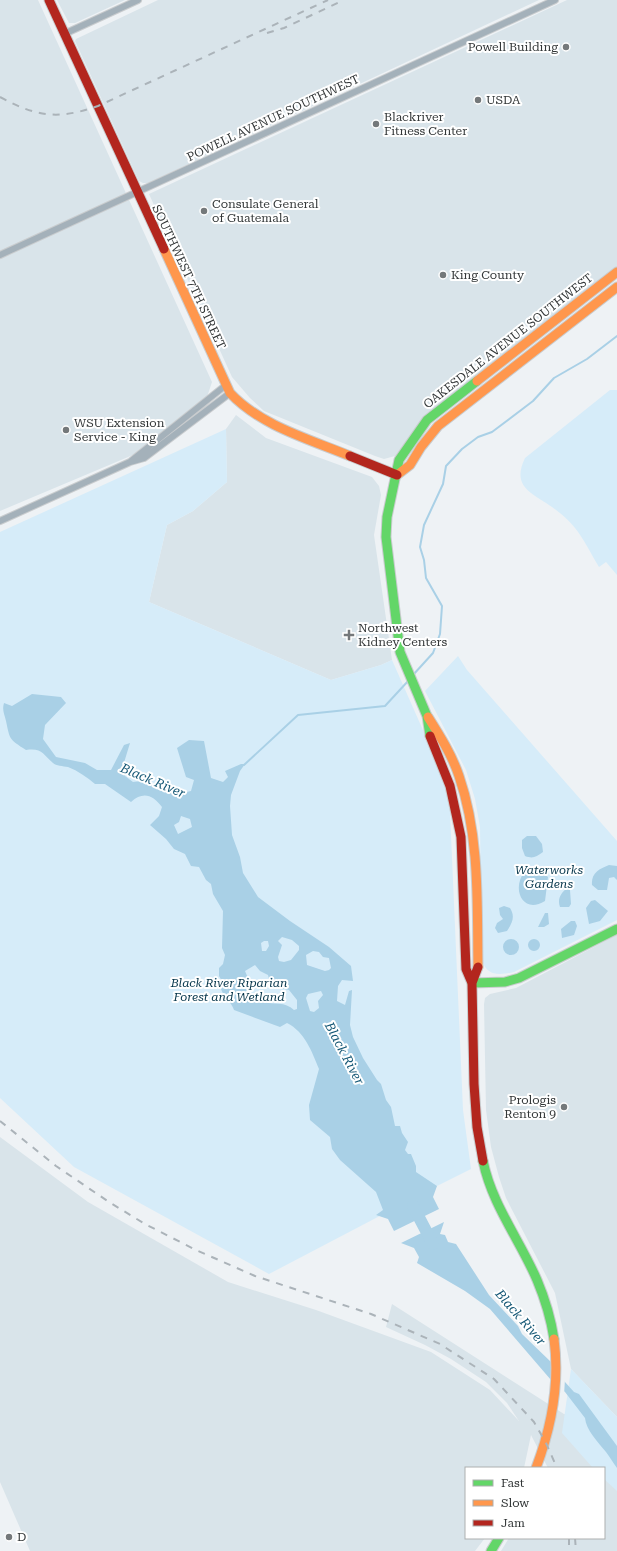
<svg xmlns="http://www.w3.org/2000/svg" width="617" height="1551" viewBox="0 0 617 1551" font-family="'Roboto Serif',serif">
<rect width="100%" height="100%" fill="#eef2f5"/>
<path fill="#d9e4ea" d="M0,0H38L212,382L207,397L140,452L0,511Z
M57,0H125L75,23H69Z
M158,0H539L148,183H143L139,181L75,41L76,39Z
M567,0H617V269L418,425L395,456L384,459L375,456L264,411L250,398L232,377L149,194Z
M236,415L266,438L372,477L379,486L381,495L374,535L392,660L381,665L331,680L149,602L167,525L193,511L227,482L226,429Z
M617,935V1417L571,1369L555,1293L506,1198L499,1177L491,1147L486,1110L484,1004L485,998L490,994L516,988Z
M0,1137L88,1202L228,1282L316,1310L431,1352L490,1390L519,1421L507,1403L486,1382L451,1359L425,1345L386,1327L392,1304L564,1414L617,1418V1551H501L509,1538H604V1468H548L531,1435L524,1468H466V1538H485L475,1551H30L0,1482Z"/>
<path fill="#d6ecf9" d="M610,390H617V575L606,562L599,567C591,554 584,539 575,528C569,520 559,512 552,507C532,493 511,487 525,458Z
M226,429L227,482L193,511L167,525L149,602L331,680L381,665L392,660L449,789L463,1110L471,1169L437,1186L269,1274L74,1167L0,1098V532Z
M458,656L467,670L617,841V920L514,972C500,975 487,977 482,960L480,827L475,799L466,770L425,691Z
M571,1369L617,1417V1491L604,1479V1468H593L562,1433Z"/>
<path fill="#a9d0e6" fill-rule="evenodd" d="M32,694L61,697L66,703L45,725L43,739L56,757L85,763L97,770H111L124,745L130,743L123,766L125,776L133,782C154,780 151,786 166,791C174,794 183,793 191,791L194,780L186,777L177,748L189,740L204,741L211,778L223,782L228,777L225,771L241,764H245L240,771L231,795L230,806L232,835L240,857L243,873L258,897L290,921L329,947L351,966L353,981L342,980L338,986L337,1001L345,1005L349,991L352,990L350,1025L353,1037L363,1058L377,1080L381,1084L386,1100L391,1107L395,1126H400L402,1133L408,1142L405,1150L408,1154H411L416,1166V1172L437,1186L433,1197L439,1209L394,1231L388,1219L376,1215L383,1210L376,1192L340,1160L332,1149L330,1137L310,1120L309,1105L319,1069C312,1052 305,1032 287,1023L280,1027L234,1010C231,1001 224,998 221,989L223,983L219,976V968L223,964L225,955L222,948L223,911L213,894L211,884L206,880L199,867L191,866L185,854L174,849L166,839L150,825L159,816L162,807C153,795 143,791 131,802L105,784H95C87,777 78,771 68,767C63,766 56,766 53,763C42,754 43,748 26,750C9,739 10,740 6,721C4,713 2,710 4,703L12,706ZM181,816L190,819L192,827L178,834L174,825L179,822ZM282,937L292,940L299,946V950L291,960L284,962L279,961L278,957L282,945L278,941ZM264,941H268L269,946L266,951H262L261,943ZM313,951L319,952L323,957L329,958L331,968L329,970L325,971L307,965L306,955ZM255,965L260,971L268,975L271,986L289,990L297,1000V1009L294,1010C285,1001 274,1005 263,1002C256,1000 250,993 245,988L248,978L245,971ZM321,991L323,995L318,1001L319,1008L314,1012L310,1011L306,998L308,994Z
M527,836H536L542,844L543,852C536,857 533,859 525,856L522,848V840Z
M609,865L617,866V880L614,877L609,878L607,890H598L592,885C591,873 599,869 609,865Z
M532,870L542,872L548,877L545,901C522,915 511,888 525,871Z
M567,888L570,890L571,904L569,907H560C557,899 561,893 567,888Z
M595,900L608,911L600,921L589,924L586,908L591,901Z
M504,906L510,908C515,916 513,922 507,931L498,933L495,928L497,923L503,919L500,915L499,908Z
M545,913H548L549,924L544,927H538Z
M571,921H575L577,926L574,935L562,938L561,929Z
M528 945a6 6 0 1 1 12 0a6 6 0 1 1-12 0Z
M503 947a8 8 0 1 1 16 0a8 8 0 1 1-16 0Z
M444,1222L440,1234L445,1235L448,1242L456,1244L489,1295L518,1326L522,1334L551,1362L565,1382L574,1392L579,1394L617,1446V1468C613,1463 610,1457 606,1452C598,1442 586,1430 585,1418L565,1392L551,1380L490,1309L465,1291L417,1263L419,1257L414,1248L401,1243Z"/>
<path fill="#eef2f5" d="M551,1360L565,1379L564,1395L551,1382Z"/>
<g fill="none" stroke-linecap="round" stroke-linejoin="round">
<path stroke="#a9d0e6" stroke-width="2" d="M413,675L433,653L440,634L442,606L426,578L424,560L420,547L424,525L443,484L446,466L462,449L478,437L492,432L533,401L554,378L587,359L617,336
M244,765L298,715L385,706L409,680"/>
<path stroke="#a9d0e6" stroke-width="12" d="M413,1206L433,1244"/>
<g stroke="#c9ccce" stroke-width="8">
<path id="street" d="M64,34L138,0
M0,255L555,0
M131,461L226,385
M0,521L130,462L144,458L230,393"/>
</g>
<g stroke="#c9ccce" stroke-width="11">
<path id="fast" d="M430,736L427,716L400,652L386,537L387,517L399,460L427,420L477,381
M472,983L505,982L519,978L617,929
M483,1161C492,1205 520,1240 537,1280C545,1299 551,1319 554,1339
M491,1551L499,1538"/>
</g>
<g stroke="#c9ccce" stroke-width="11">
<path id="slow" d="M164,249L230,393C261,426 309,439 350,456
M477,381L617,272
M397,475L410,465L421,447L438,426L617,287
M428,717C440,736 452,755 459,776C480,837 477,903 478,967
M536,1468C552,1426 560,1384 554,1339"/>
</g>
<g stroke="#c9ccce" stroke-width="11">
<path id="jam" d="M49,0L164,249
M350,456L397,475
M430,736L450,786L461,837L466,969L472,983
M478,967L472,983L474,1084L477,1127L483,1161"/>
</g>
<use href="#street" stroke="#a4b1ba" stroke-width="6"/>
<use href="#fast" stroke="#63d668" stroke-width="9"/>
<use href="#slow" stroke="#ff974d" stroke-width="9"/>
<use href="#jam" stroke="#b3261e" stroke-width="9"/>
<path stroke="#abb3b9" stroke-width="2" stroke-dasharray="7 7" stroke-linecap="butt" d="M267,33L284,28L344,0
M0,97C37,117 58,120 98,106L328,0
M0,1121L56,1166L109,1202L145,1224L196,1250L255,1276L371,1314L440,1344L494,1379L534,1422L546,1443L557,1468
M569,1538V1551
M575,1538L576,1551"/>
</g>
<g fill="#74787a" stroke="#fff" stroke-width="1.5">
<circle cx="566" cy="47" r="4"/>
<circle cx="478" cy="100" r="4"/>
<circle cx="376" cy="124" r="4"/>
<circle cx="204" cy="211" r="4"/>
<circle cx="443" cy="275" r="4"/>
<circle cx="66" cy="430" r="4"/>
<path d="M347 629h4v4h4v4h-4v4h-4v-4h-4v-4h4z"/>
<circle cx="564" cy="1107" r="4"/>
<circle cx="9" cy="1537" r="4"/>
</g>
<g text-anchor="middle" stroke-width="4" stroke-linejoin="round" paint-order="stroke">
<g font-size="12" fill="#323637" stroke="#fff" text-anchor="start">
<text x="558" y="51" text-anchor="end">Powell Building</text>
<text x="486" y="104">USDA</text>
<text x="384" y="121">Blackriver<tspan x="384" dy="14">Fitness Center</tspan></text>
<text x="212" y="208">Consulate General<tspan x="212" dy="14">of Guatemala</tspan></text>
<text x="451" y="279">King County</text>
<text x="74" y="427">WSU Extension<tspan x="74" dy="14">Service - King</tspan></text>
<text x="358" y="632">Northwest<tspan x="358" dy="14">Kidney Centers</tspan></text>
<text x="556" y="1104" text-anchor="end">Prologis<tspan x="556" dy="14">Renton 9</tspan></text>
<text x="17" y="1541">D</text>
</g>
<g font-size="12" fill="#323637" stroke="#fff">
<text transform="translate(273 118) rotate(-25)" y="4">POWELL AVENUE SOUTHWEST</text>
<text transform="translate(189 277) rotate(65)" y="4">SOUTHWEST 7TH STREET</text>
<text transform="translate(508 341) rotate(-38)" y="4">OAKESDALE AVENUE SOUTHWEST</text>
</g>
<g font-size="12" font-style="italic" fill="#05354a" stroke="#fff">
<text x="549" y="874">Waterworks<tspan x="549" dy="14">Gardens</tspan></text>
<text x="229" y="987">Black River Riparian<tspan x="229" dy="14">Forest and Wetland</tspan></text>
</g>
<g font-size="13" font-style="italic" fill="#145775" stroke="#fff">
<text transform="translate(153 780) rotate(23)" y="5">Black River</text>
<text transform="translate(345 1053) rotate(62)" y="5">Black River</text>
<text transform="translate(521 1317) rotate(49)" y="5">Black River</text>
</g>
</g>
<rect x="465" y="1467" width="140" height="72" fill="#ffffff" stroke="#adafaf"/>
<rect x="473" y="1480" width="20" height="6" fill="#63d668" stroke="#adafaf"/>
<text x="501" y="1487" font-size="12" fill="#323637">Fast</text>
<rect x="473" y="1500" width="20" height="6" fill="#ff974d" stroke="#adafaf"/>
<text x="501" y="1507" font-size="12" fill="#323637">Slow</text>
<rect x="473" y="1520" width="20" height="6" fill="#b3261e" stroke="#adafaf"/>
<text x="501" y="1527" font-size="12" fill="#323637">Jam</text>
</svg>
